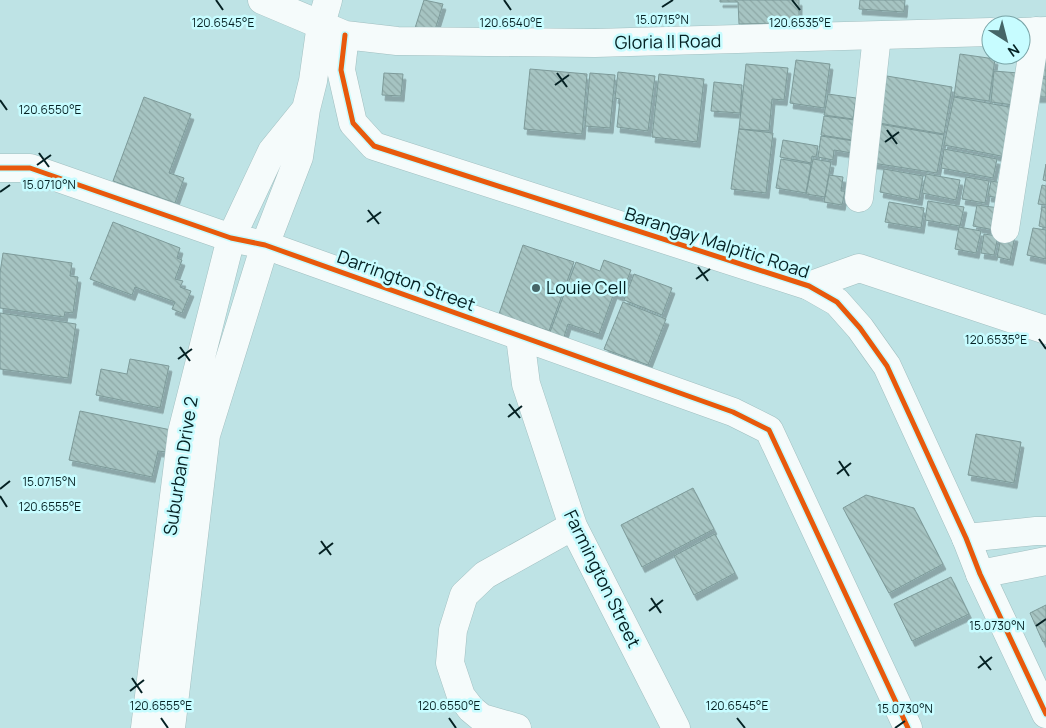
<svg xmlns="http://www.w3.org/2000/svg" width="1046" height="728" viewBox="0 0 1046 728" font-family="Manrope,sans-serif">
<defs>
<pattern id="building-back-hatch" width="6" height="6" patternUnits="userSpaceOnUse" patternTransform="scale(1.25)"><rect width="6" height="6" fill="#a6c4c2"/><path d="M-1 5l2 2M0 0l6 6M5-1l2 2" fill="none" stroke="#8da8a6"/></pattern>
<filter id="shadow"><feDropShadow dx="3" dy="5.5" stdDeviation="0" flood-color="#0004"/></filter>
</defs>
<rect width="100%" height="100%" fill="#bee3e5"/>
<path fill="url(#building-back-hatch)" stroke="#7d9a99" filter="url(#shadow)" d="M424,0L443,4L434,33L415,28Z
M720,0H799V23L739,24L738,2H720Z
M860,0H905L904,12L859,9Z
M1046,52V77H1039Z
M960,54L995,59L989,101L954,96Z
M796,60L830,64L824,108L790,103Z
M746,64L788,68L784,100L772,99L769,131L739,129Z
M530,69L587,74L582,134L524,129Z
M994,71L1018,73L1014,105L991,102Z
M618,72L655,76L648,131L617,127L620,99L615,98Z
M384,73L403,74L401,96L382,95Z
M590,73L615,75L610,128L585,126Z
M659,74L704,79L697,142L652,137Z
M881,75L952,87L944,134L873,122Z
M1039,78L1046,79V97H1037Z
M714,82L742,85L740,113L711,111Z
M828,94L856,98L853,119L824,115Z
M144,97L191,114L169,173L184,178L175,203L113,181Z
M954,97L1015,108L1006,157L944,145Z
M824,116L855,120L852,140L821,135Z
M873,123L944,135L937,173L866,162Z
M739,129L773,133L766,193L731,189Z
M821,136L854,141L852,153L834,150L833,160L818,157Z
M783,140L818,146L816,157L812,156L811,163L780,157Z
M944,149L997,159L993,178L941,168Z
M781,159L811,164L806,193L776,188Z
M813,159L831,162L825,197L806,194Z
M1046,164V181L1043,180Z
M884,169L923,176L919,200L880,192Z
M926,174L960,180L956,200L922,193Z
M829,175L843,177L841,191H845L842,205L824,202Z
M966,177L989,181L985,203L962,199Z
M991,181L1008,184L1005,199L988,196Z
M1042,185L1046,186V205L1038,204Z
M928,201L964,207L960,226L925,220Z
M889,202L924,208L921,228L885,222Z
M977,205L999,208L994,230L973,226Z
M1042,207L1046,208V228L1039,226Z
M113,222L180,248L177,258L182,260L175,279L183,281L180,287L191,291L182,313L172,309L175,302L135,287L132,295L90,279Z
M959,227L981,231L976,253L955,249Z
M1033,228L1046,230V259L1027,255Z
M1002,233L1015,236L1010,260L997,257Z
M984,234L998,236L994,255L981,253Z
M523,245L574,262L549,331L499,314Z
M3,253L72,263L70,276L78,277L73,313L65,312L64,317L0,308V273Z
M604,260L631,270L621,296L614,293L599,334L568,324L564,337L550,332L576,262L600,271Z
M634,274L672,288L662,315L624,300Z
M623,302L666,319L648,365L604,349Z
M0,313L76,324L68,378L0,369Z
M130,359L169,366L160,408L96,395L101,369L127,374Z
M80,411L171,430L166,452L158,451L152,477L69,460Z
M976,434L1021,442L1014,483L968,475Z
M693,488L714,529L642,567L621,525Z
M866,495L914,508L943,564L889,593L843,508Z
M715,534L735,573L694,595L674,556Z
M951,577L969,614L912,641L894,604Z
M1046,605V641L1043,642L1030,613Z"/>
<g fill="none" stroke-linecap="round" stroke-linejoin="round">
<g stroke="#a1bfc0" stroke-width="29">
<path id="minor" d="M0,168H30L231,238L265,245L733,412L769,430L908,728
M859,198L877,36
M1005,229L1036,31
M809,286L859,268L1046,330
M520,337L526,384L573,526L676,728
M966,538L1036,531H1046
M980,574L1046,561
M145,728L182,432L231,238L272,151L306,109
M171,728L206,435L265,245L299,157L306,109L313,81L321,24L328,0
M517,728L482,718L471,709L461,696L450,663L453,630L464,595L485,575L573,526"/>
</g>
<g stroke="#a1bfc0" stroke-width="29">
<path id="tertiary" d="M262,0L345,35L397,41L595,43L991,32
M1021,32L1046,31
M345,35L341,70L353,123L374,146L809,286L837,302L860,328L887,366L966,538L980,574L1046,714"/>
</g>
<use href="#minor" stroke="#f5fbfb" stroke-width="28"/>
<use href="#tertiary" stroke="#f5fbfb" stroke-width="28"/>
<g stroke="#c7fcff" stroke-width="8">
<path id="cycleway" d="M345,35L341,70L353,123L374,146L809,286L837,302L860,328L887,366L966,538L980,574L1046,714
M0,168H30L231,238L265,245L733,412L769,430L908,728"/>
</g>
<use href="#cycleway" stroke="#e8590c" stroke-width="5"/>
</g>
<path fill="none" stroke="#052123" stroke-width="2" d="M216,0L223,10M504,0L511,10M792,0L800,10M662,7L673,0M557,73L567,87M555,85L569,75M0,100L7,110M887,130L897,144M885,142L899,132M39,153L49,167M37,165L51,155M0,192L10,185M368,210L379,224M367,222L381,212M698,267L708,281M696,279L710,269M1039,339L1046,349M180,347L190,361M178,359L192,349M509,404L520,418M508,417L522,406M839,461L849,476M837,474L851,463M0,489L10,481M0,496L7,507M321,541L331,555M319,554L333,543M651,598L661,613M649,611L663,600M1036,626L1046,619M980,656L991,670M978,668L992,657M132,678L142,693M130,691L144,680M161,718L168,728M449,718L456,728M737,718L745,728M895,728L905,721"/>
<circle fill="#466567" stroke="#c7fcff" stroke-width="2" cx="536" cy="288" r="5"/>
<g text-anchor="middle" stroke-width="5" stroke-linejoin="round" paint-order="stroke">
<g font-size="18" fill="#052123" stroke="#c7fcff">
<text transform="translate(668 42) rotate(-1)" y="6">Gloria II Road</text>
<text transform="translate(717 243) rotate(18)" y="6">Barangay Malpitic Road</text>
<text transform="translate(406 281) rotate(20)" y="6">Darrington Street</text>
<text transform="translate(181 466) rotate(-81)" y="6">Suburban Drive 2</text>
<text transform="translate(602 579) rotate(64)" y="6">Farmington Street</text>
</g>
<g font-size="18" fill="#052123" stroke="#c7fcff" text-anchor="start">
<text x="546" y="294">Louie Cell</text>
</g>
</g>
<g font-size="12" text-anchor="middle" fill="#052123" stroke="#c7fcff" stroke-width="5" stroke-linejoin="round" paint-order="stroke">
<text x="662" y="24">15.0715°N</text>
<text x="223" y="27">120.6545°E</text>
<text x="511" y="27">120.6540°E</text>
<text x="800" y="27">120.6535°E</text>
<text x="50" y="114">120.6550°E</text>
<text x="49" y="189">15.0710°N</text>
<text x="996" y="344">120.6535°E</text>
<text x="49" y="486">15.0715°N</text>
<text x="50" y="511">120.6555°E</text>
<text x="997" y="630">15.0730°N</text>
<text x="161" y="710">120.6555°E</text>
<text x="449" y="710">120.6550°E</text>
<text x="737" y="710">120.6545°E</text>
<text x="905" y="713">15.0730°N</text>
</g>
<g transform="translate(1006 40) rotate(144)"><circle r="24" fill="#c7fcff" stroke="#79a4a7"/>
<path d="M0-4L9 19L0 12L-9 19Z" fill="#466567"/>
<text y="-8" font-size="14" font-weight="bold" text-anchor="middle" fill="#052123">N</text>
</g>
</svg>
